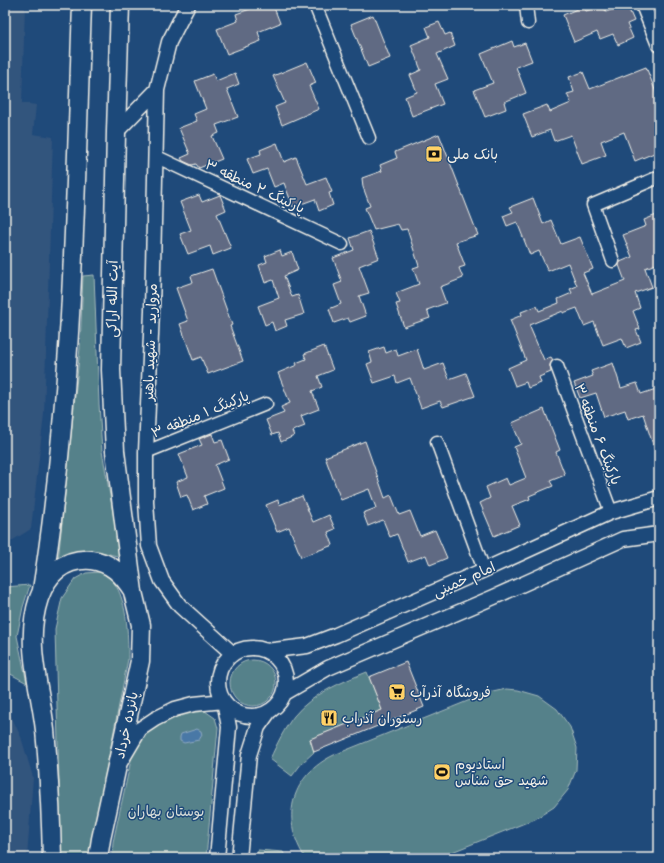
<svg xmlns="http://www.w3.org/2000/svg" width="664" height="863" viewBox="0 0 664 863" font-family="'Playpen Sans','Playpen Sans Arabic',sans-serif">
<rect width="100%" height="100%" fill="#1f4a7a"/>
<filter id="ink" filterUnits="userSpaceOnUse"><feTurbulence type="fractalNoise" baseFrequency=".025" numOctaves="2"/><feDisplacementMap in="SourceGraphic" scale="8" xChannelSelector="R" yChannelSelector="G"/><feConvolveMatrix kernelMatrix="1 2 1 2 8 2 1 2 1" color-interpolation-filters="sRGB"/></filter>
<g filter="url(#ink)">
<path fill="#33547d" d="M5,5H25L22,103L36,105L33,134L53,137L44,414L31,529L5,545Z
M5,703L21,737L33,777L27,858H5Z"/>
<path fill="#54818a" stroke="#a4b9b9" d="M94,275L99,404L102,451L121,557C93,550 85,547 58,561L80,348L83,276Z
M99,572C103,574 107,575 110,578C128,596 128,636 128,659L89,858H61L55,629L62,598L75,579L86,573Z
M30,585L23,607L17,636L27,683L5,671V587Z
M230 683a23 23 0 1 1 46 0a23 23 0 1 1-46 0Z
M367,672L382,710L310,739L314,752L302,763L292,776L270,759C277,744 284,729 294,716C312,694 342,682 367,672Z
M507,689L518,690L539,696L557,709L570,727L577,748L576,770L568,790L554,807L535,819L437,858H306L304,856C280,817 292,775 334,755L485,694Z
M192,705L205,711L215,718L218,728L206,858H112L113,842L135,742L145,727Z
M258,850L283,852L286,858H257Z"/>
<path fill="#4a78a6" stroke="#8ea8c0" d="M197,729L201,731L202,735L199,740L184,743L180,741V737L181,734Z"/>
<path fill="#616a83" stroke="#f4f1e8" d="M249,5H273L280,23L258,32L261,41L227,54L217,29L238,21L236,14L250,9Z
M603,5L606,12L623,5H627L634,21L627,24L633,38L618,45L613,34L600,39L597,32L574,42L563,15L584,6L586,11Z
M373,15L390,58L368,67L351,24Z
M439,22L445,35L450,33L455,46L437,54L448,79L435,84L443,104L412,116L405,97L417,92L410,75L421,70L411,45L430,37L426,27Z
M512,41L514,47L525,43L532,61L516,67L526,93L504,102L506,109L485,117L474,90L493,83L481,54Z
M307,62L316,83L309,86L319,109L282,125L275,107L285,103L273,76Z
M646,67L659,100V151L635,161L624,132L601,141L606,155L582,164L571,135L554,141L550,130L532,137L523,114L547,105L550,112L571,103L567,94L574,92L569,77L583,72L590,89Z
M235,73L239,84L227,89L238,117L216,125L219,133L212,136L222,159L199,168L196,164L192,165L183,161L181,158L190,154L179,128L197,121L194,114L206,109L195,81L213,74L216,81Z
M439,134L478,235L456,242L465,266L459,268L463,278L440,287L446,303L427,310L430,318L404,327L396,304L400,303L396,293L419,284L413,268L419,266L407,229L401,230L398,224L374,230L365,208L370,206L363,187L362,178L382,171L380,165L397,158L395,152Z
M277,143L284,162L296,157L307,184L326,177L332,192L329,193L333,205L319,211L315,199L293,207L284,183L274,187L267,169L253,174L247,159L261,154L260,150Z
M199,195L202,202L220,195L226,210L217,214L231,248L213,255L210,246L188,254L180,234L191,230L180,202Z
M533,198L543,224L551,220L561,244L580,237L593,269L583,273L592,294L625,281L619,265L620,262L632,257L623,235L646,226L644,220L659,214V243L655,244L659,254V263L645,268L652,287L635,293L640,308L633,311L640,329L636,330L641,342L626,348L622,338L603,345L594,322L584,326L577,308L563,313V311L529,325L544,360L551,357L553,360L550,365L551,372L539,377L541,383L528,388L526,382L515,386L508,368L526,360L510,320L522,315L521,312L537,306L539,311L559,303L558,299L572,293L570,289L577,286L568,263L548,271L539,251L530,255L517,222L507,226L503,216L513,212L510,207Z
M369,231L379,258L359,266L369,293L359,296L366,316L350,322L348,318L334,323L329,309L341,304L334,285L342,282L333,258L354,250L350,238Z
M280,250L282,256L292,252L298,270L284,276L292,297L298,295L304,314L285,320L287,326L275,331L272,322L265,325L258,306L279,298L273,280L265,283L259,265L267,262L265,256Z
M212,269L232,325L230,326L243,361L208,374L201,357L193,360L180,324L188,321L176,288L193,282L191,276Z
M324,346L333,370L318,376L322,387L312,391L319,409L301,416L305,426L292,431L294,436L281,442L278,433L272,435L266,420L284,413L281,407L290,403L278,373L297,365L296,363L306,359L304,354Z
M384,347L386,353L396,349L398,356L417,349L424,370L443,363L449,379L466,373L475,396L443,407L440,401L421,408L410,378L397,383L395,376L374,383L367,364L372,362L369,352Z
M613,363L621,388L637,383L641,394L659,388V457H657L643,414L628,419L625,410L604,417L596,393L580,398L574,383L593,376L591,371Z
M544,409L560,450L556,452L565,475L550,481L553,486L529,496L530,499L512,506L520,525L494,536L480,503L490,498L486,487L506,478L509,485L526,478L514,447L521,444L512,423Z
M212,434L215,442L222,440L229,459L215,465L224,488L204,496L207,504L193,510L187,495L181,497L176,482L188,477L179,454L202,445L199,439Z
M365,441L385,498L391,495L399,515L410,511L420,536L435,530L447,558L430,565L426,555L408,562L397,534L390,537L383,520L368,526L363,513L376,508L369,489L341,500L325,457Z
M302,496L313,522L329,515L335,529L328,532L333,545L301,557L289,527L277,532L266,505L278,500L279,505Z
M406,662L424,707L314,752L310,739L382,710L369,677Z"/>
<g fill="none" stroke-linecap="round" stroke-linejoin="round">
<g stroke="#f4f1e8" stroke-width="15">
<path id="minor" d="M315,5L369,138
M526,5L528,23
M155,156L342,244
M613,261L593,205L659,177
M557,366L611,512
M437,442L484,570
M146,452L266,404"/>
</g>
<g stroke="#f4f1e8" stroke-width="17">
<path id="tertiary" d="M188,5L169,42L157,90L152,311L146,452V502L149,546L162,581L180,606L233,654
M643,5L659,45
M116,132L157,90
M218 682a34 34 0 1 1 68 0a34 34 0 1 1-68 0Z
M266,651L307,646L336,635L484,570L611,512L659,498
M285,693L328,668L494,597L623,539L659,534
M121,761L140,729L155,719L175,709L194,704L224,701L229,727L217,858
M239,858L249,755L258,727L268,713"/>
</g>
<g stroke="#f4f1e8" stroke-width="21">
<path id="primary" d="M42,590C73,397 75,200 82,5
M52,858C51,816 49,773 45,730C40,686 24,643 39,598C43,587 48,577 57,570C67,562 77,559 91,560C111,562 123,575 133,591
M98,858L101,839L140,661L141,625L133,592L115,451L111,370L116,132L120,5"/>
</g>
<use href="#minor" stroke="#1f4a7a" stroke-width="12"/>
<use href="#tertiary" stroke="#1f4a7a" stroke-width="14"/>
<use href="#primary" stroke="#1f4a7a" stroke-width="18"/>
</g>
</g>
<defs>
<g id="bank-square" transform="scale(0.9)"><rect x="-9" y="-9" width="18" height="18" rx="4" fill="#ffd166" stroke="#1f4a7a"/><path d="M-6-4H6V4H-6ZM0-2.3a2.3 2.3 0 1 0 0 4.6a2.3 2.3 0 1 0 0-4.6Z" fill="#111"/></g>
<g id="supermarket-square" transform="scale(0.9)"><rect x="-9" y="-9" width="18" height="18" rx="4" fill="#ffd166" stroke="#1f4a7a"/><path d="M-6-5.5h2.5l.6 2H6L4.5 2H-2.5L-4.4-4H-6ZM-1.5 3.2a1.3 1.3 0 1 0 .1 0ZM3 3.2a1.3 1.3 0 1 0 .1 0Z" fill="#111"/></g>
<g id="restaurant-square" transform="scale(0.9)"><rect x="-9" y="-9" width="18" height="18" rx="4" fill="#ffd166" stroke="#1f4a7a"/><path d="M-5-6h1v4h1v-4h1v4h1v-4h1v5L-1.5 .5V6h-2V.5L-5-1ZM5-6V6H3V1.5H1.5Q1.5-4 5-6Z" fill="#111"/></g>
<g id="stadium-square" transform="scale(0.9)"><rect x="-9" y="-9" width="18" height="18" rx="4" fill="#ffd166" stroke="#1f4a7a"/><path d="M0-5a6.5 5 0 1 0 0 10a6.5 5 0 1 0 0-10ZM-3.5-1.8h7v3.6h-7Z" fill="#111"/></g>
</defs>
<g fill-rule="evenodd">
<use href="#bank-square" x="434" y="154"/>
<use href="#supermarket-square" x="397" y="692"/>
<use href="#restaurant-square" x="329" y="718"/>
<use href="#stadium-square" x="442" y="772"/>
</g>
<g text-anchor="middle" stroke-width="3" stroke-linejoin="round" paint-order="stroke">
<g font-size="14" fill="#f4f1e8" stroke="#1f4a7a" text-anchor="start">
<text x="447" y="159">بانک ملی</text>
<text x="410" y="697">فروشگاه آذرآب</text>
<text x="342" y="723">رستوران آذراب</text>
<text x="455" y="769">استادیوم<tspan x="455" dy="16">شهید حق شناس</tspan></text>
</g>
<g font-size="14" fill="#f4f1e8" stroke="#1f4a7a">
<text transform="translate(255 186) rotate(25)" y="5">پارکینگ ۲ منطقه ۳</text>
<text transform="translate(112 299) rotate(-89)" y="5">آیت الله اراکی</text>
<text transform="translate(150 342) rotate(-88)" y="5">مروارید - شهید باهنر</text>
<text transform="translate(200 414) rotate(-22)" y="5">پارکینگ ۱ منطقه ۳</text>
<text transform="translate(598 434) rotate(69)" y="5">پارکینگ ۶ منطقه ۳</text>
<text transform="translate(464 579) rotate(-24)" y="5">امام خمینی</text>
<text transform="translate(126 725) rotate(-78)" y="5">پانزده خرداد</text>
</g>
<g font-size="14" fill="#dce0da" stroke="#1f4a7a">
<text x="166" y="816">بوستان بهاران</text>
</g>
</g>
<rect width="664" height="863" fill="none" stroke="#1f4a7a" stroke-width="20"/>
<rect x="10" y="10" width="644" height="843" fill="none" stroke="#f4f1e8" stroke-width="1.5" filter="url(#ink)"/>
</svg>
